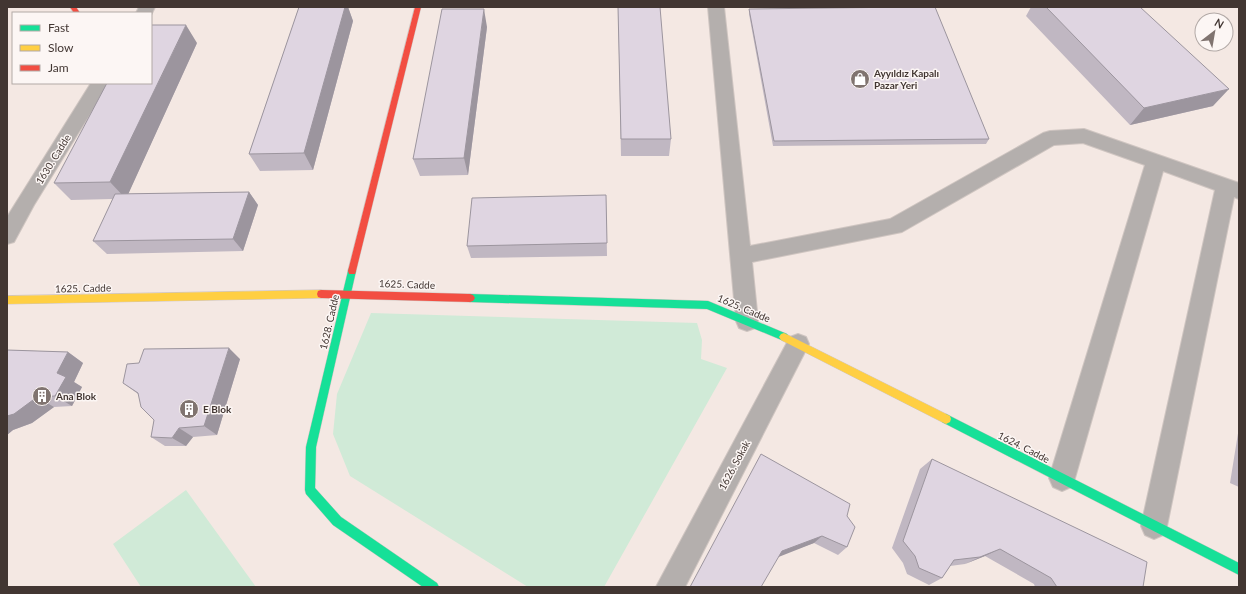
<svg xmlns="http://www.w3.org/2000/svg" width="1246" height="594" viewBox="0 0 1246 594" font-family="Lato,sans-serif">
<rect width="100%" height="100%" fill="#f4e8e3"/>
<path fill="#d0ead7" d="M371,313L697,323L702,340L701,359L727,368L604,587H528L350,476L333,434L337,394Z
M186,490L256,587H141L113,544Z"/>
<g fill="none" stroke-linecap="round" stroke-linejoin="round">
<g stroke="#cfc5c1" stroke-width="2">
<path id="street" d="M139,7H155L151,15V13H136Z
M708,7H724L750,246L890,219L1043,133L1050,131L1084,129L1239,183V199L1234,197L1167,526L1163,535L1154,539L1145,535L1141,526L1215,190L1163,171L1075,478L1071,487L1062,491L1053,487L1049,478L1145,165L1083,143L1054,145L902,232L752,262L758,321L755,328L747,331L739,328L736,321Z
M91,83H109L34,205L14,242L7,244V217Z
M798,334L806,337L809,344L685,587H656L790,337Z"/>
</g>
<g stroke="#cfc5c1" stroke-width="1">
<path id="fast" d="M352,267L355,268L356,271L316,447L315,488L341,517L437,583L439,587H423L333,525L306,494L305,490L306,447L348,271L349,268Z
M470,294L708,301L787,334L789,337L787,340L784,341L707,309L470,302L467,301L465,298L467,295Z
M946,414L1239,563V575L942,422L941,419L942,416Z"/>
</g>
<g stroke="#cfc5c1" stroke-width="1">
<path id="slow" d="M321,290L324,291L325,294L324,297L321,298L7,304V296Z
M784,333L950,416L951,419L950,422L946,424L942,422L781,340L779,337L781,334Z"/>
</g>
<g stroke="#cfc5c1" stroke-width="1">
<path id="jam" d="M70,7H76L80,13H74Z
M415,7H421L356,271L355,274H349L348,271Z
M321,290L470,294L473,295L475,298L473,301L470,302L321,298L318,297L317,294L318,291Z"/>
</g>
<use href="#street" fill="#b4afad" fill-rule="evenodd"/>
<use href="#fast" fill="#16e098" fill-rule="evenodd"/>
<use href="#slow" fill="#ffcf43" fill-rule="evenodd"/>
<use href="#jam" fill="#f24e42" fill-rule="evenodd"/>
</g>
<path fill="#c0b7c2" d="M299,7H348L353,21L313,170L260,171L249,154Z
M618,7L671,139L669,156H621Z
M1031,7H1140L1213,106L1130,125L1026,16Z
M749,9L989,139L986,144L773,146L749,14Z
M487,27L468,175L420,176L413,159Z
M197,43L128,194L249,192L258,205L243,251L107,254L93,241L113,199L71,200L54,183Z
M606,195L607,256L471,258L467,246Z
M7,350L68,352L83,363L74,382L82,387L72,406L54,407L32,423L13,430L7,435Z
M240,359L217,435L193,437L186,446H165L151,437L154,420L138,394L123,383Z
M1239,427V487L1230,483Z
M932,459L1143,587H1035L1034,584L985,556L965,564L950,566L942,578L929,585L907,574L903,563L892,548L920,469Z
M847,516V547L838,555L814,543L690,587Z"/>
<path fill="#9c959e" d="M345,7H348L353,21L313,170L304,153Z
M484,9L487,27L468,175L464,158Z
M186,25L197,43L126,199L110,182Z
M1229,89L1213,106L1130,125L1144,108Z
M249,192L258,205L243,251L233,239Z
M229,348L240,359L217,435L204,426Z
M68,352L83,363L74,382L82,387L72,406L55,396L57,373Z
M37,397L54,407L32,423L13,430L7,435V416Z
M179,428L193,437L186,446L172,438Z
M822,536L814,543L776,558L782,551Z
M1000,549L985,556L965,564L980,557Z"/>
<path fill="#dfd5e1" stroke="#9c959e" d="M299,7H345L304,153L249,154Z
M618,7H660L671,139H621Z
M909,7H935L989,139L774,141L749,9Z
M1046,7H1140L1229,89L1144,108Z
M442,9H484L464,158L413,159Z
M151,25H186L110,182L54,183L107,83H151Z
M249,192L233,239L93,241L115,194Z
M606,195L607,243L467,246L472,198Z
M229,348L204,426L179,428L172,438L151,437L154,420L141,407L138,393L123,383L127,364L139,363L144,349Z
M7,350L68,352L57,373L66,377L55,396L37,397L14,414L7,416Z
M761,454L850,504L847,516L855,527L847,547L822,536L782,551L761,587H690Z
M932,459L1147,562L1143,587H1057L1051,578L1000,549L980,557L954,560L942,578L919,568L915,556L903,541Z"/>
<defs>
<g id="shop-disc" transform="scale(1)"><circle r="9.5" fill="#807470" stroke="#fcf6f4"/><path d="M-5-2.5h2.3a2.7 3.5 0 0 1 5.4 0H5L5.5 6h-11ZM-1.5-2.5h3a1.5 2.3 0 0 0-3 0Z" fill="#fff"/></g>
<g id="building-disc" transform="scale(1)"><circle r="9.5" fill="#807470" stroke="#fcf6f4"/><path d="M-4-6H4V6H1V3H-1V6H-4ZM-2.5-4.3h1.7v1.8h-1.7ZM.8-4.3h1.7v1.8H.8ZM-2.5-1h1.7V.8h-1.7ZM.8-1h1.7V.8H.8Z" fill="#fff"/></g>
</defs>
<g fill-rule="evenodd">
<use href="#shop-disc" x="860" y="79"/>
<use href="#building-disc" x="42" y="396"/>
<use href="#building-disc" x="189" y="409"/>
</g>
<g text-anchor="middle" stroke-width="3" stroke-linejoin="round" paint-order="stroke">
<g font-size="10" font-weight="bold" fill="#423632" stroke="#fcf6f4" text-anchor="start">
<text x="874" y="77">Ayyıldız Kapalı<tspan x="874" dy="12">Pazar Yeri</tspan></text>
<text x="56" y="400">Ana Blok</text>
<text x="203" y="413">E Blok</text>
</g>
<g font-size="10" fill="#423632" stroke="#fcf6f4">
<text transform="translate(53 159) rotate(-58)" y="4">1630. Cadde</text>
<text transform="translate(407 284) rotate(2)" y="4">1625. Cadde</text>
<text transform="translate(83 288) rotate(-1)" y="4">1625. Cadde</text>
<text transform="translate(744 308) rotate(23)" y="4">1625. Cadde</text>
<text transform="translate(329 322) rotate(-77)" y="4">1628. Cadde</text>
<text transform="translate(1024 447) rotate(27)" y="4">1624. Cadde</text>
<text transform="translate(734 465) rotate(-62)" y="4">1626. Sokak</text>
</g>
</g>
<rect width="1246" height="594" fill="none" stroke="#423632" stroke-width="16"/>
<rect x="12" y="12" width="140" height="72" fill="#fcf6f4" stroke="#b2a9a6"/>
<rect x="20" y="25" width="20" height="6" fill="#16e098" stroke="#b2a9a6"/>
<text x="48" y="32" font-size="12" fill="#423632">Fast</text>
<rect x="20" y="45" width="20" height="6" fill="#ffcf43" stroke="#b2a9a6"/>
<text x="48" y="52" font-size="12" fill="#423632">Slow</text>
<rect x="20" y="65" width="20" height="6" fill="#f24e42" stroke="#b2a9a6"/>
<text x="48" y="72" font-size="12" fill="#423632">Jam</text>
<g transform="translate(1214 32) rotate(31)"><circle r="19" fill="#fcf6f4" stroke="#b2a9a6"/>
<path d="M0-3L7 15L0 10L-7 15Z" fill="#807470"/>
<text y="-6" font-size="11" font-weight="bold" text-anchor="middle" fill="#423632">N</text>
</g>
</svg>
